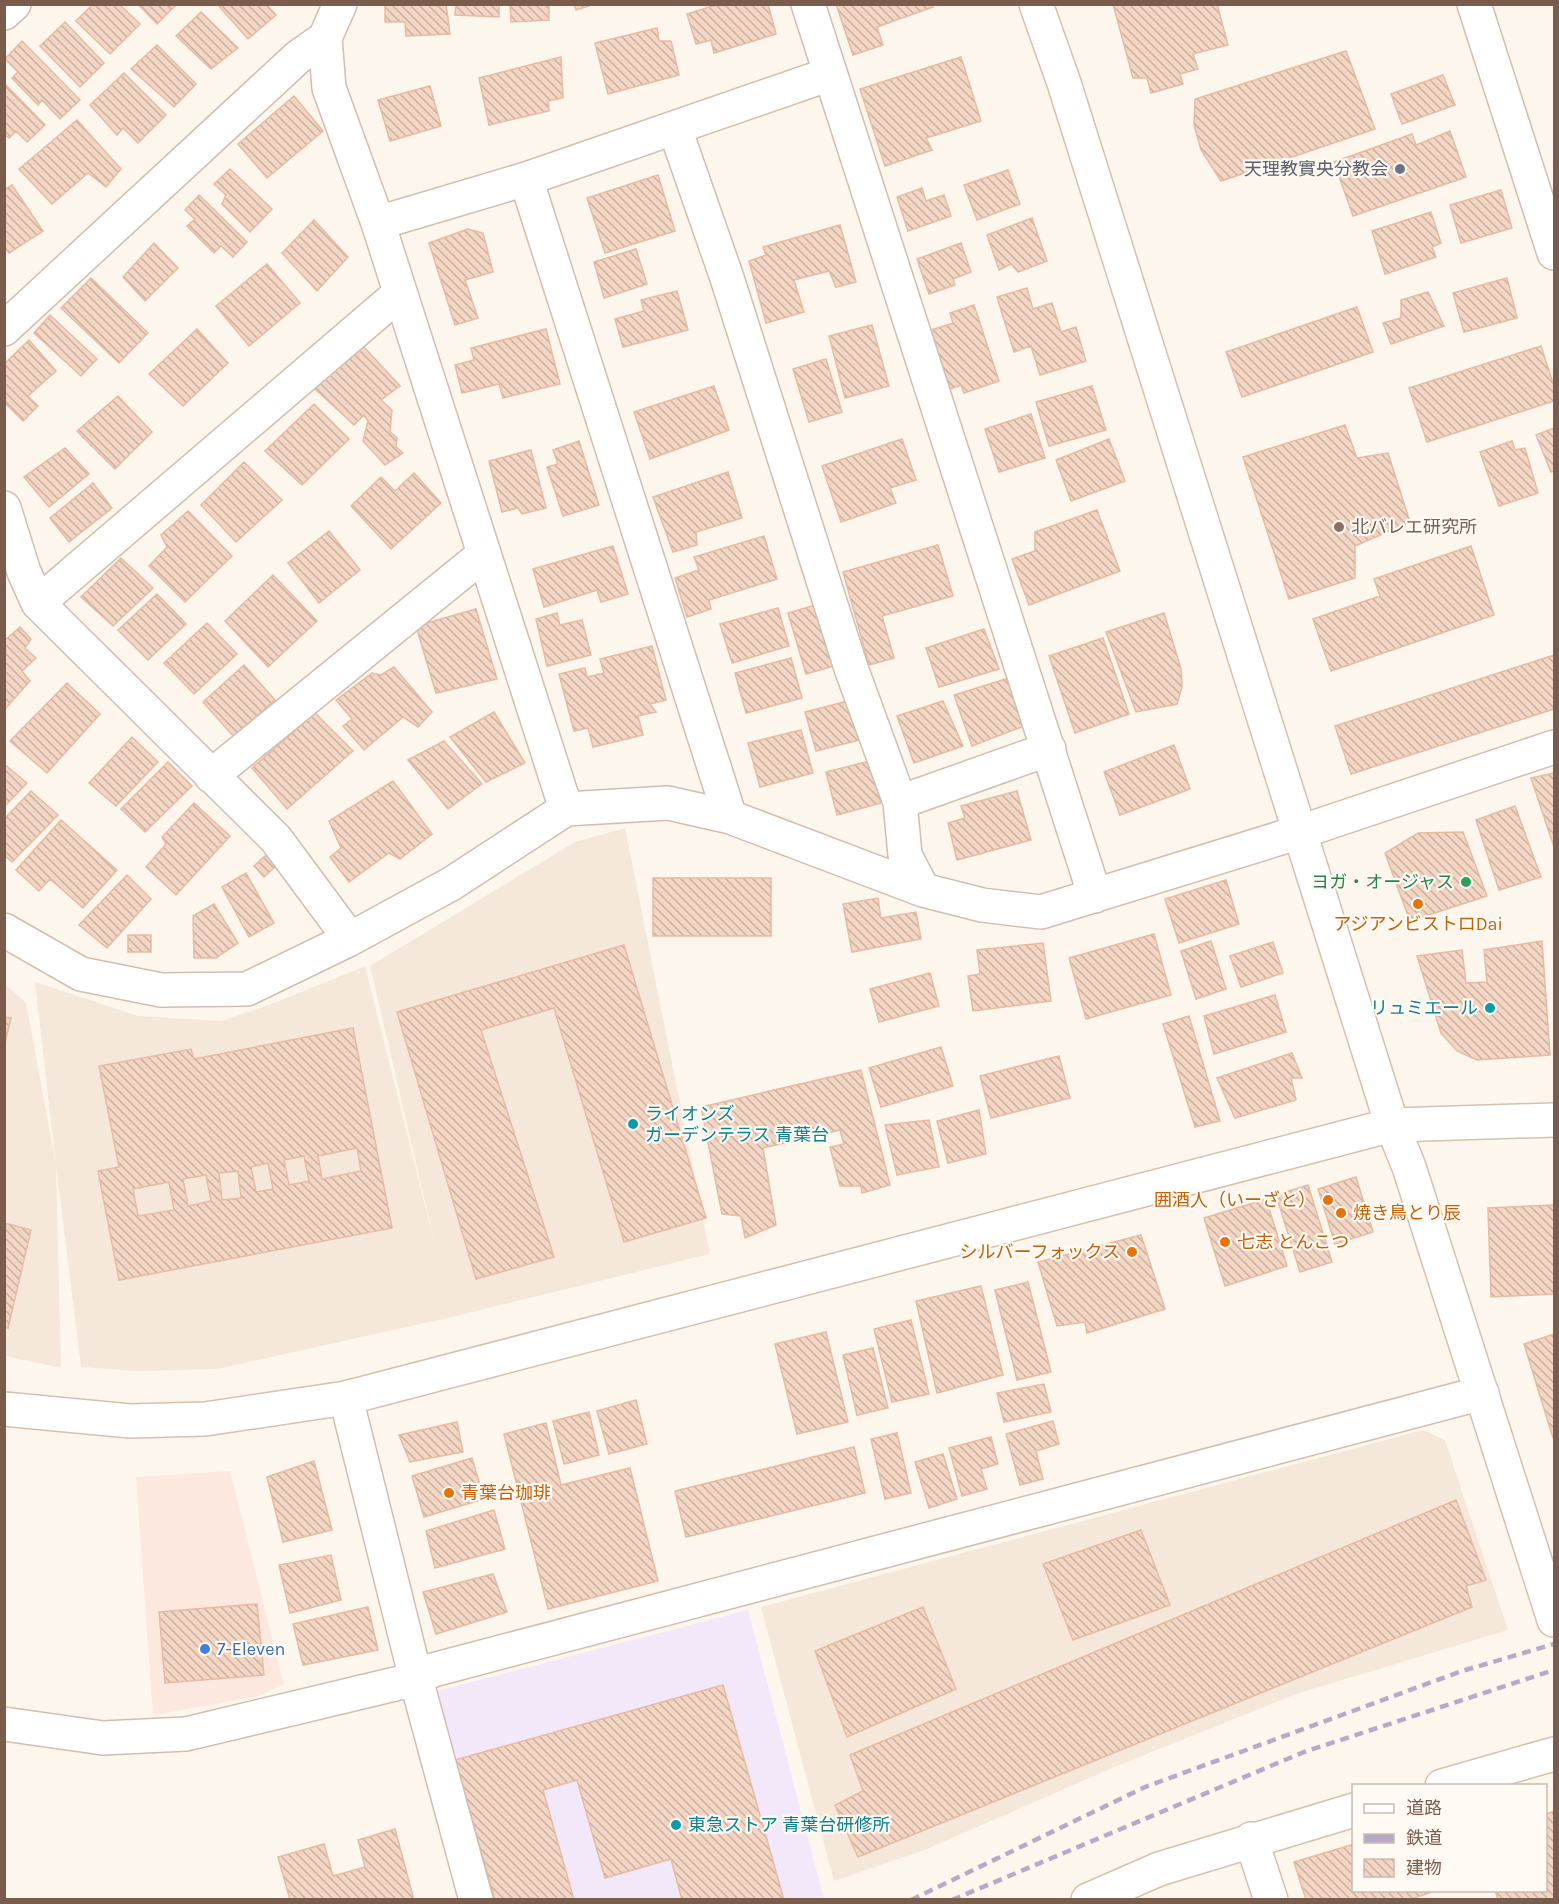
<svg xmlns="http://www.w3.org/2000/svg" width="1559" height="1904" viewBox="0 0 1559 1904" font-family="Karla,'Noto Sans JP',sans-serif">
<defs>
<pattern id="building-back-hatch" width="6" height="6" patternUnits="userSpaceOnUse" patternTransform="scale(1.5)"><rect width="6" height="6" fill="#f3d5c3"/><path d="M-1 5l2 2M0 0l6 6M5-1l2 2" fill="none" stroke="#cab0a1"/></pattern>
</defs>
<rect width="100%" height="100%" fill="#fdf6ec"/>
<path fill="#f5e8da" d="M625,828L710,1254L452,1317L217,1369L137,1371L81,1367L56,1165L61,1368L5,1356L4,983L26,1003L56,1165L35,982L138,1016L221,1021L277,1002L365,966L436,1249L370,966L575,842Z
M1423,1430L1445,1440L1508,1630L1296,1694L1117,1766L922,1851L834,1881L761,1607Z"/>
<path fill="#fde8e0" d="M230,1471L284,1685L259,1696L153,1715L136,1477Z"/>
<path fill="#f3e8fa" d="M748,1610L824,1899H489L433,1692Z"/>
<path fill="url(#building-back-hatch)" stroke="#e6bba3" stroke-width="1.5" fill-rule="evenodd" d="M89,4H119L140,24L110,54L76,21L91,6Z
M138,4H176V5L157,24Z
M217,4H266L276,15L248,39Z
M385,4H446L450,34L406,36L405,22H385Z
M456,4H499V17L455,15Z
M510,4H549V20L511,22Z
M574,4H595L576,10Z
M719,4H768L776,34L714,53L711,40L696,44L687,14Z
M836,4H932L933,7L877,27L883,45L853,55Z
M1113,4H1217L1228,45L1193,54L1198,69L1180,74L1183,84L1151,93L1147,78H1133Z
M201,12L238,48L211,69L176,36Z
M65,22L104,63L80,87L40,46Z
M657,28L659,41H671L679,75L608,94L595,43Z
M22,41L80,100L60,119L42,100L38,105L12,78L18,72L5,59Z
M157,45L196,84L174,107L131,69Z
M1346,51L1375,129L1221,181L1201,150L1194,125L1195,99Z
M561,57L563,98L548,101L549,111L489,125L479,78Z
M961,57L981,121L926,138L932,150L885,166L860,89Z
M124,73L166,115L138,143L123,128L117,135L90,105Z
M1443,75L1455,105L1402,124L1391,94Z
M4,83L45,125L27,142L16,131L9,138L4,134Z
M430,86L441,126L390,141L378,100Z
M294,96L323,131L267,178L238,144Z
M77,120L121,169L106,187L88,173L52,204L19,169Z
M1450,131L1466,177L1353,216L1334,162L1412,134L1416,145Z
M230,169L272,209L250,232L222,204L226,195L214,184Z
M1008,170L1020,204L977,220L964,185Z
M658,175L675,231L605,253L587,198Z
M12,185L43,231L9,253L4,247V190Z
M922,188L926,201L944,195L951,216L908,231L897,197Z
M1501,190L1512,228L1461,243L1450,205Z
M199,195L247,242L233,257L221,246L214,253L187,226L195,219L185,210Z
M1431,212L1441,243L1432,247L1436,257L1385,274L1372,231Z
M1032,218L1047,261L1018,272L1011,264L999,270L987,235Z
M314,220L348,257L317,291L282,253Z
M840,225L856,282L836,287L829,271L794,280L804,312L766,323L749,261L766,255L763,247Z
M468,229L483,233L493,272L465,280L478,318L455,325L429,243Z
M154,243L178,268L145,301L123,277Z
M961,243L971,272L953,279L955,285L929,294L917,259Z
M636,249L647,284L604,298L594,262Z
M267,264L300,303L249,346L216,306Z
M91,278L148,333L119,363L61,308Z
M1507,278L1517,318L1464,332L1453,293Z
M1027,288L1033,309L1052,303L1061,332L1076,327L1086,361L1040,375L1031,346L1014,352L997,297Z
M677,291L688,330L623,347L615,319L644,311L641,300Z
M1428,292L1444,326L1391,344L1383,323L1401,318V300Z
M974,305L999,381L964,393L961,385L948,390L928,331L953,323L950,313Z
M1357,307L1373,352L1242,397L1226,352Z
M50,315L97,359L81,376L34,333Z
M872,325L889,386L845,398L829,336Z
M197,329L228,363L183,406L149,374Z
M546,329L560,384L503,398L499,384L462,393L455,365L474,360L471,348Z
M29,340L56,371L28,396L38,406L23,421L4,402V364Z
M363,346L400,386L381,400L392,410L390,432L397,438L396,447L403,453L385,465L363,441L368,421L364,415L354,425L314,388Z
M1541,346L1554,386V401L1427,442L1409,388Z
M826,359L842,412L809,422L793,369Z
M714,386L729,430L650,459L634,412Z
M1092,386L1106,430L1049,446L1036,402Z
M118,396L152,432L115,469L77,431Z
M314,404L349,439L302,485L265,451Z
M1031,414L1045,458L999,472L985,429Z
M1345,425L1357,458L1388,453L1410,522L1355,546V578L1289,599L1243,457Z
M1554,428V471L1551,472L1536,435Z
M902,439L916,480L890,488L896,503L841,522L822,466Z
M1109,439L1125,481L1071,501L1056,460Z
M579,441L599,505L563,516L547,467L558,464L553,450Z
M1512,441L1515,450L1525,448L1538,493L1499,506L1480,452Z
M65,448L89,474L49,507L24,477Z
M531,450L546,508L522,514L518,508L502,512L489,461Z
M244,462L282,500L236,542L201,505Z
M728,472L742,518L696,532L697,545L673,552L653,497Z
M414,473L441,503L391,549L351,506L381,477L395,491Z
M93,483L112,508L69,542L50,518Z
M1097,510L1120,571L1029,605L1012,559L1035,551V532Z
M188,511L232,556L185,602L149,566L167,547L161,535Z
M329,531L360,570L319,603L288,563Z
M764,536L777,579L709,600L711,609L687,617L675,578L699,570L694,557Z
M938,545L953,596L882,616L894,658L869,665L843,572Z
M613,546L628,594L601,602L597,590L544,607L533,569Z
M1471,546L1494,615L1331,671L1313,619L1380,596L1374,579Z
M121,558L153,588L113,626L81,597Z
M273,575L317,621L268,667L225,621Z
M157,594L186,624L148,660L118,630Z
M819,604L837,665L806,674L788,613Z
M778,608L789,646L732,663L720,624Z
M476,609L497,679L436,693L416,626Z
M557,613L560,625L582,620L591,655L547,666L536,619Z
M1164,613L1181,669L1182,687L1177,704L1136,712L1106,632Z
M207,623L237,654L194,694L164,663Z
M20,627L31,639L25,648L36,658L22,671L30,681L5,709L4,641Z
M984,629L999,669L939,687L926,648Z
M1103,638L1129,714L1075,733L1049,656Z
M652,646L666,700L650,704L656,712L638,716L643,735L593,747L588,728L574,731L559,674L585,668L587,677L604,673L600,659Z
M1554,655V709L1351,774L1335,726Z
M791,658L802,698L746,713L735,673Z
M244,665L275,700L234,737L203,702Z
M394,667L432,712L418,727L403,717L364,750L343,726L352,719L336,700L372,673L381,675Z
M1009,678L1024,726L972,746L954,695Z
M67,683L100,714L47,773L10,741Z
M852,700L863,739L816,751L805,712Z
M943,701L963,746L914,763L897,716Z
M494,712L525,763L486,782L450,737Z
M315,713L353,751L287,809L252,768Z
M801,730L813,773L760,787L748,743Z
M132,737L158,762L116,806L89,783Z
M444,741L482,784L448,809L408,760Z
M1174,745L1190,789L1120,815L1104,772Z
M870,761L881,803L837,815L826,772Z
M168,762L192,786L145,832L121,809Z
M4,764L27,783L4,807Z
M1554,773V847L1531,778Z
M393,781L432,834L400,859L389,853L349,882L330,857L341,848L329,821Z
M31,791L58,815L12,862L4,855V819Z
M1017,791L1031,840L957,860L948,823L965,818L961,806Z
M194,803L230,836L176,895L146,867L166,844L162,837Z
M1515,806L1541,877L1499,890L1476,820Z
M61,820L117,870L83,908L50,879L39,891L16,870Z
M1463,832L1487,896L1410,921L1385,853L1418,833Z
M266,855L276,866L264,877L254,866Z
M246,873L274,923L249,937L222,887Z
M127,875L151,899L107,948L79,925Z
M653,878H771V936H653Z
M1226,880L1239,924L1179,943L1165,899Z
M878,898L881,918L916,912L921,939L852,952L843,904Z
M214,904L238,943L216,958H194L193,916Z
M1154,934L1171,995L1086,1019L1069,958Z
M128,935H151V952H128Z
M1211,941L1226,989L1196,999L1181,951Z
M1542,941L1550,1055L1477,1060L1457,1051L1441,1033L1417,956L1462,950L1466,983L1487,982L1484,950Z
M1273,942L1283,973L1241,987L1230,956Z
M1043,943L1051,1001L973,1011L968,976L980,974L977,950Z
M624,945L706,1218L624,1242L554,1008L481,1030L554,1257L476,1279L397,1012Z
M930,973L939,1006L879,1022L870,989Z
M1275,995L1286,1032L1214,1054L1204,1016Z
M1189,1016L1220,1121L1195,1127L1163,1024Z
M4,1017L11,1018L4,1047Z
M353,1028L392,1228L119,1280L98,1171L119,1167L99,1066L191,1049L194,1059ZM357,1148L361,1171L322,1179L318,1156ZM304,1156L309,1181L289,1185L284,1160ZM268,1163L273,1189L256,1192L251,1167ZM238,1171L241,1198L222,1200L219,1173ZM206,1175L211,1201L188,1206L183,1179ZM169,1182L174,1210L138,1216L133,1189Z
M941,1047L953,1086L881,1107L869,1068Z
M1292,1053L1302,1078H1291L1296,1100L1235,1118L1217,1078Z
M1059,1056L1070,1098L991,1118L980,1076Z
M861,1070L890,1185L862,1193L861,1186H840L830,1147L844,1144L840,1130L763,1148L776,1225L745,1238L741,1216L722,1214L701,1107Z
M979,1110L986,1154L948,1163L937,1121Z
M929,1120L939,1167L897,1175L885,1125Z
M1356,1177L1373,1232L1335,1244L1318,1189Z
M1308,1185L1332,1262L1300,1272L1276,1195Z
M1266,1199L1287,1266L1225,1286L1204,1218Z
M1554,1205V1294L1491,1297L1488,1208Z
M4,1223L31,1230L8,1328L4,1327Z
M1141,1235L1165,1309L1087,1333L1085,1322L1057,1326L1038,1262Z
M1028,1282L1051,1372L1017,1380L995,1290Z
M981,1286L1003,1375L937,1393L916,1301Z
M911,1320L929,1394L892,1402L874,1329Z
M826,1332L848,1422L797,1434L775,1344Z
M1554,1334V1438H1553L1524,1344Z
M873,1348L888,1408L857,1415L843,1355Z
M1044,1384L1051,1412L1004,1422L997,1393Z
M636,1400L647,1444L609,1454L597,1411Z
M589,1412L599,1455L564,1464L553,1421Z
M1053,1421L1059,1444L1036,1451L1043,1479L1020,1485L1006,1434Z
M457,1422L463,1452L410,1462L399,1435Z
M546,1423L561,1485L630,1468L658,1581L548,1609L504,1434Z
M897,1433L911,1493L885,1499L871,1439Z
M991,1437L998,1464L981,1469L987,1489L962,1496L949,1448Z
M854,1447L865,1493L686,1537L675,1491Z
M943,1454L957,1499L929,1508L915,1462Z
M472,1458L484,1499L424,1517L412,1476Z
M314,1461L332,1530L283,1542L267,1477Z
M1456,1500L1486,1580L1466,1586L1472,1607L858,1857L835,1805L863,1791L850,1755Z
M494,1510L505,1549L435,1568L426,1531Z
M1141,1530L1170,1605L1073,1640L1043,1564Z
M331,1555L341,1600L290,1613L279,1565Z
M493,1574L507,1612L436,1634L423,1592Z
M257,1604L264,1675L165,1683L159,1612Z
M368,1607L378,1650L303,1665L293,1624Z
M923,1607L956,1689L847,1737L815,1651Z
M723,1685L784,1900H682L671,1859L605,1878L577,1780L543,1790L574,1900H495L455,1760Z
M1554,1811V1900H1498L1495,1890H1546V1814Z
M395,1829L414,1900H290L278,1857L324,1844L333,1876L365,1867L358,1840Z
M1354,1844V1890H1438L1408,1900H1306L1294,1862Z"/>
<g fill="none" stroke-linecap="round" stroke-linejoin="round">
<g stroke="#d1beb0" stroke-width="36">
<path id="street" d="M340,4L325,38L329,88L378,223L566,809
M808,4L1095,896
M1474,4L1554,253
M4,13L14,4
M675,129L727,278L851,668L900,802L905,855L923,890
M526,179L730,817
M378,223L526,179L830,74
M4,329L298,57L325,38
M4,508L24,572L38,603L276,839L350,939
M38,603L399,294
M211,776L483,555
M900,802L1049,749
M4,930L81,974L161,990L247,989L350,939L451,884L566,809L668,803L730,817L923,890L982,905L1041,912L1300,832L1554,747
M346,1398L416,1679L476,1900
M4,1724L103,1738L186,1734L416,1679L433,1670L1482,1393"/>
</g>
<g stroke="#d6c0b0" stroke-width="36">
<path id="secondary" d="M1036,4L1064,83L1392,1125L1409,1167L1554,1620
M4,1409L130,1421L205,1419L346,1398L1392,1125L1554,1120
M1442,1786L1554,1754
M1251,1839L1271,1900
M1088,1900L1159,1869L1354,1810"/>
</g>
<use href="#street" stroke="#fff" stroke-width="33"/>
<use href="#secondary" stroke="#fff" stroke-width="33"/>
<path stroke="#b9a8c9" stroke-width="4.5" stroke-dasharray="9 6" stroke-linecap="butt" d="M911,1900L1145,1787L1462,1671L1554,1644
M952,1900L1304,1752L1554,1670"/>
</g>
<circle fill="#6b7280" stroke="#fffaf3" stroke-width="2" cx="1400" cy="169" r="6"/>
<circle fill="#8d6e63" stroke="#fffaf3" stroke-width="2" cx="1339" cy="527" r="6"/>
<circle fill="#2e9e5b" stroke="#fffaf3" stroke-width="2" cx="1466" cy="882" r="6"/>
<g fill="#e8710a" stroke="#fffaf3" stroke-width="2">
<circle cx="1418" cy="904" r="6"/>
<circle cx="1328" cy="1200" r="6"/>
<circle cx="1341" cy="1213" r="6"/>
<circle cx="1225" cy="1242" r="6"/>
<circle cx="1132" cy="1252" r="6"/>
<circle cx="449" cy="1493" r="6"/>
</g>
<g fill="#0f9aa8" stroke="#fffaf3" stroke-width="2">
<circle cx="1490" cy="1008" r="6"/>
<circle cx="633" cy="1124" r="6"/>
<circle cx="676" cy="1825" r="6"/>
</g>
<circle fill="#3f7fe0" stroke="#fffaf3" stroke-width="2" cx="205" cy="1649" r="6"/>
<g text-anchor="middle" stroke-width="4.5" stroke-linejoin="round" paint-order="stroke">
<g font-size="18" fill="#5b616d" stroke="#fffaf3" text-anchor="end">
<text x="1388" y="175">天理教實央分教会</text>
</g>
<g font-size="18" fill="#785e54" stroke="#fffaf3" text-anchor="start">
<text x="1351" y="533">北バレエ研究所</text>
</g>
<g font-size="18" fill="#27864d" stroke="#fffaf3" text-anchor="end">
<text x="1454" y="888">ヨガ・オージャス</text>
</g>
<g font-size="18" fill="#c56008" stroke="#fffaf3" text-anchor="start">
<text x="1418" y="930" text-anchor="middle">アジアンビストロDai</text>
<text x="1316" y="1206" text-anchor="end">囲酒人（いーざと）</text>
<text x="1353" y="1219">焼き鳥とり辰</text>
<text x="1237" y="1248">七志 とんこつ</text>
<text x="1120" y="1258" text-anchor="end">シルバーフォックス</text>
<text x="461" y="1499">青葉台珈琲</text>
</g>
<g font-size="18" fill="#0d838f" stroke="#fffaf3" text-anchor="start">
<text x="1478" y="1014" text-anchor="end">リュミエール</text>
<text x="645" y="1120">ライオンズ<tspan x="645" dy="21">ガーデンテラス 青葉台</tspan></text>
<text x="688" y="1831">東急ストア 青葉台研修所</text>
</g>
<g font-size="18" fill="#366cbe" stroke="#fffaf3" text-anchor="start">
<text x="217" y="1655">7-Eleven</text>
</g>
</g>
<rect width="1559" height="1904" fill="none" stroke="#7a5c4d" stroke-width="12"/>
<rect x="1352" y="1784" width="195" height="108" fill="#fffaf3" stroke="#cabbb1" stroke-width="1.5"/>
<rect x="1364" y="1804" width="30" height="9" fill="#ffffff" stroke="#cabbb1" stroke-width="1.5"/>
<text x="1406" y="1814" font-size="18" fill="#7a5c4d">道路</text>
<rect x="1364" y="1834" width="30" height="9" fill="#b9a8c9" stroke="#cabbb1" stroke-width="1.5"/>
<text x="1406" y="1844" font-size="18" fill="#7a5c4d">鉄道</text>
<rect x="1364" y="1859" width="30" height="18" fill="url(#building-back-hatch)" stroke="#cabbb1" stroke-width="1.5"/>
<text x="1406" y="1874" font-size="18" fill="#7a5c4d">建物</text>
</svg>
